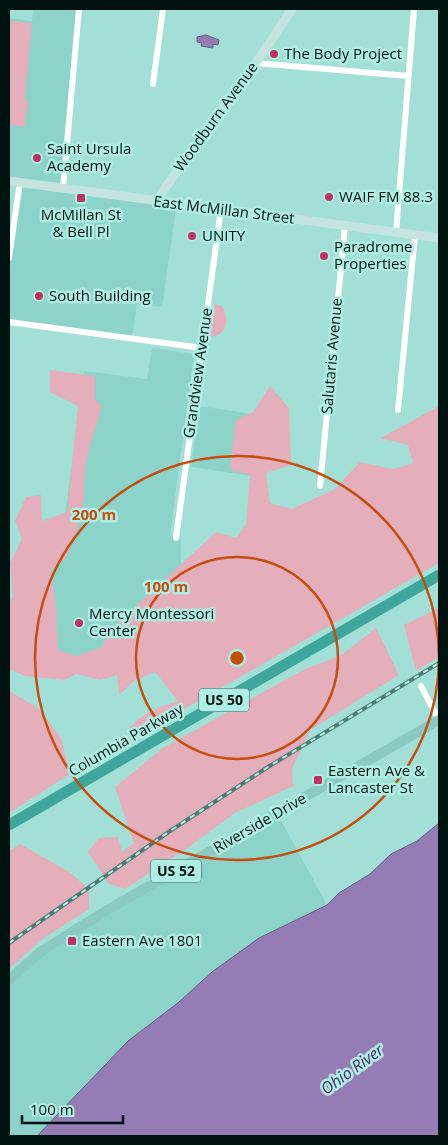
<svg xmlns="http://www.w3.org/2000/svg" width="448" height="1145" viewBox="0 0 448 1145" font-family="'Open Sans',sans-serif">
<rect width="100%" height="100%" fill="#a2e0d7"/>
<path fill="#8cd4ca" d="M33,9H79L63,188L177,203L162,307L137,304L132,338L9,322V258L20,183L9,181V18L32,21Z
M152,348L194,354L170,536L181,539V606L112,626L115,631L101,654L72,658L30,653L64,523L84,371L147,379Z
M199,406L260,415L252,476L191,467Z
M277,813L327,905L259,938L212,972L76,1097L37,1136H9V980L40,952Z"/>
<path fill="#e4aeba" d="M9,21L32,23L25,97L28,102L25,127L9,125Z
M215,304L222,306C230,320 227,336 209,337Z
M50,370L95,376V400L102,406L89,449L85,468L84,500L78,527L67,556L51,572L56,606L58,650L76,656L102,647L109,631L216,532L236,538L246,525L250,475L231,470L230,466L236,420L253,412L270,386L289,408L291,465L266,473L270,503L292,509L335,489L360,462L393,469L413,463L408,445L381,438L439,406V563L130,740L128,729C148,710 153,709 178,701L155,672L134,681L119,695L117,675L101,680L76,674L65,680L25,676L9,669V603L13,597L10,563L22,539L15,521L26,497L41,495L42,521L67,512L78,406L50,392Z
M439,608V657L416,671L404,625Z
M376,628L399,675L310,730L292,769L293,786L235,813L190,846L125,889L109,884L88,852L99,838L118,837L122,852L134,843L115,787L163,748L305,669L340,656Z
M9,691L38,708L61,738L70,774L9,813Z
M20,844L71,873L89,890V909L41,940L9,969V851Z"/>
<path fill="#967cb5" stroke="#695c84" d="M206,35L219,40L218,45L213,44V48L201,46L202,43L197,42V37Z
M439,823V1136H37L128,1041L179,1002L212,972L259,938L327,905L339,893L370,874L391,854L417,841Z"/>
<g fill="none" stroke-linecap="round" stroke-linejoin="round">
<path stroke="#fff" stroke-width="6" d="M256,63L408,76
M153,84L163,9
M63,188L79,9
M396,232L414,9
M9,258L20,182
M9,322L202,348
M398,410L415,235
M320,486L345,226
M176,538L221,209
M421,686L439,720"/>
<path stroke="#c5e4e1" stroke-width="9" d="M9,181L439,238
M157,201L165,188L256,63L292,9"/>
<path stroke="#8bcac2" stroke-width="10" d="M9,980L40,952L107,910L439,720"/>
<path stroke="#3ea69a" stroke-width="11" d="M9,825L439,575"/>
<g stroke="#517a74" stroke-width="4">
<path id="rail" d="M9,943L170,831L268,767L439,663"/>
</g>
<use href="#rail" stroke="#aeeee4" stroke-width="2" stroke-dasharray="5.5" stroke-linecap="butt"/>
</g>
<g fill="none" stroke="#c54e0d" stroke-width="2.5">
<circle cx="237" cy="658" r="101"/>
<circle cx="237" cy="658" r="202"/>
</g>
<g fill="#be3162" stroke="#aeeee4" stroke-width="2">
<circle cx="274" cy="54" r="5"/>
<circle cx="37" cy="158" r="5"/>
<circle cx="329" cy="197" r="5"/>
<rect x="76" y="193" width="10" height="10" rx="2.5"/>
<circle cx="192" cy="236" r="5"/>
<circle cx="324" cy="256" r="5"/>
<circle cx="39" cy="296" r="5"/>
<circle cx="79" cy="623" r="5"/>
<rect x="313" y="775" width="10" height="10" rx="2.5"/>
<rect x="67" y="936" width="10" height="10" rx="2.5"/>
</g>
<g text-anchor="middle" stroke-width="5" stroke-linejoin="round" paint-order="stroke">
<g fill="#aeeee4" stroke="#345550" stroke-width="1">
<rect x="199" y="688.5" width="50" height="23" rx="4"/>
<rect x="151" y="859.5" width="50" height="23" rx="4"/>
</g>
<g font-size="14" font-weight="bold" fill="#001310">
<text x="224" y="705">US 50</text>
<text x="176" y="876">US 52</text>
</g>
<g font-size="15" fill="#001310" stroke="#aeeee4" text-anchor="start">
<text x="284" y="59">The Body Project</text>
<text x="47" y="154">Saint Ursula<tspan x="47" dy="17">Academy</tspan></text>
<text x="339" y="202">WAIF FM 88.3</text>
<text x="81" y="220" text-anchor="middle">McMillan St<tspan x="81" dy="17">&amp; Bell Pl</tspan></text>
<text x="202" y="241">UNITY</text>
<text x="334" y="252">Paradrome<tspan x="334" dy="17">Properties</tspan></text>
<text x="49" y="301">South Building</text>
<text x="89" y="619">Mercy Montessori<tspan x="89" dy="17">Center</tspan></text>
<text x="328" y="776">Eastern Ave &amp;<tspan x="328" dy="17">Lancaster St</tspan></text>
<text x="82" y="946">Eastern Ave 1801</text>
</g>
<g font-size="15" fill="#001310" stroke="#aeeee4">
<text transform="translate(216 117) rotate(-54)" y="5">Woodburn Avenue</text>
<text transform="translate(224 210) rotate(7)" y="5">East McMillan Street</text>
<text transform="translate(332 356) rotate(-85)" y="5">Salutaris Avenue</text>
<text transform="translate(198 373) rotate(-82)" y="5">Grandview Avenue</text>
<text transform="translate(126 740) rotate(-30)" y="5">Columbia Parkway</text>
<text transform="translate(260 823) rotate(-30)" y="5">Riverside Drive</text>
</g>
<g font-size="16" font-style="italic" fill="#4a266c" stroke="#aeeee4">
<text transform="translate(352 1069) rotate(-36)" y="6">Ohio River</text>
</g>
</g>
<circle cx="237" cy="658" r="8" fill="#c54e0d" stroke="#aeeee4" stroke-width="2.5"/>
<g font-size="15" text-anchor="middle" font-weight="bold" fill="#c54e0d" stroke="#aeeee4" stroke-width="5" stroke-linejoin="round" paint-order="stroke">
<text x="94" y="520">200 m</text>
<text x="166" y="592">100 m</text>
</g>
<rect width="448" height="1145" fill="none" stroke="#001310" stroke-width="20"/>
<path d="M22 1115v8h101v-8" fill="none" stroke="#001310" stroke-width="2.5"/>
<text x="30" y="1115" font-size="15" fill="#001310" stroke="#aeeee4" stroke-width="4" paint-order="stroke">100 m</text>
</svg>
